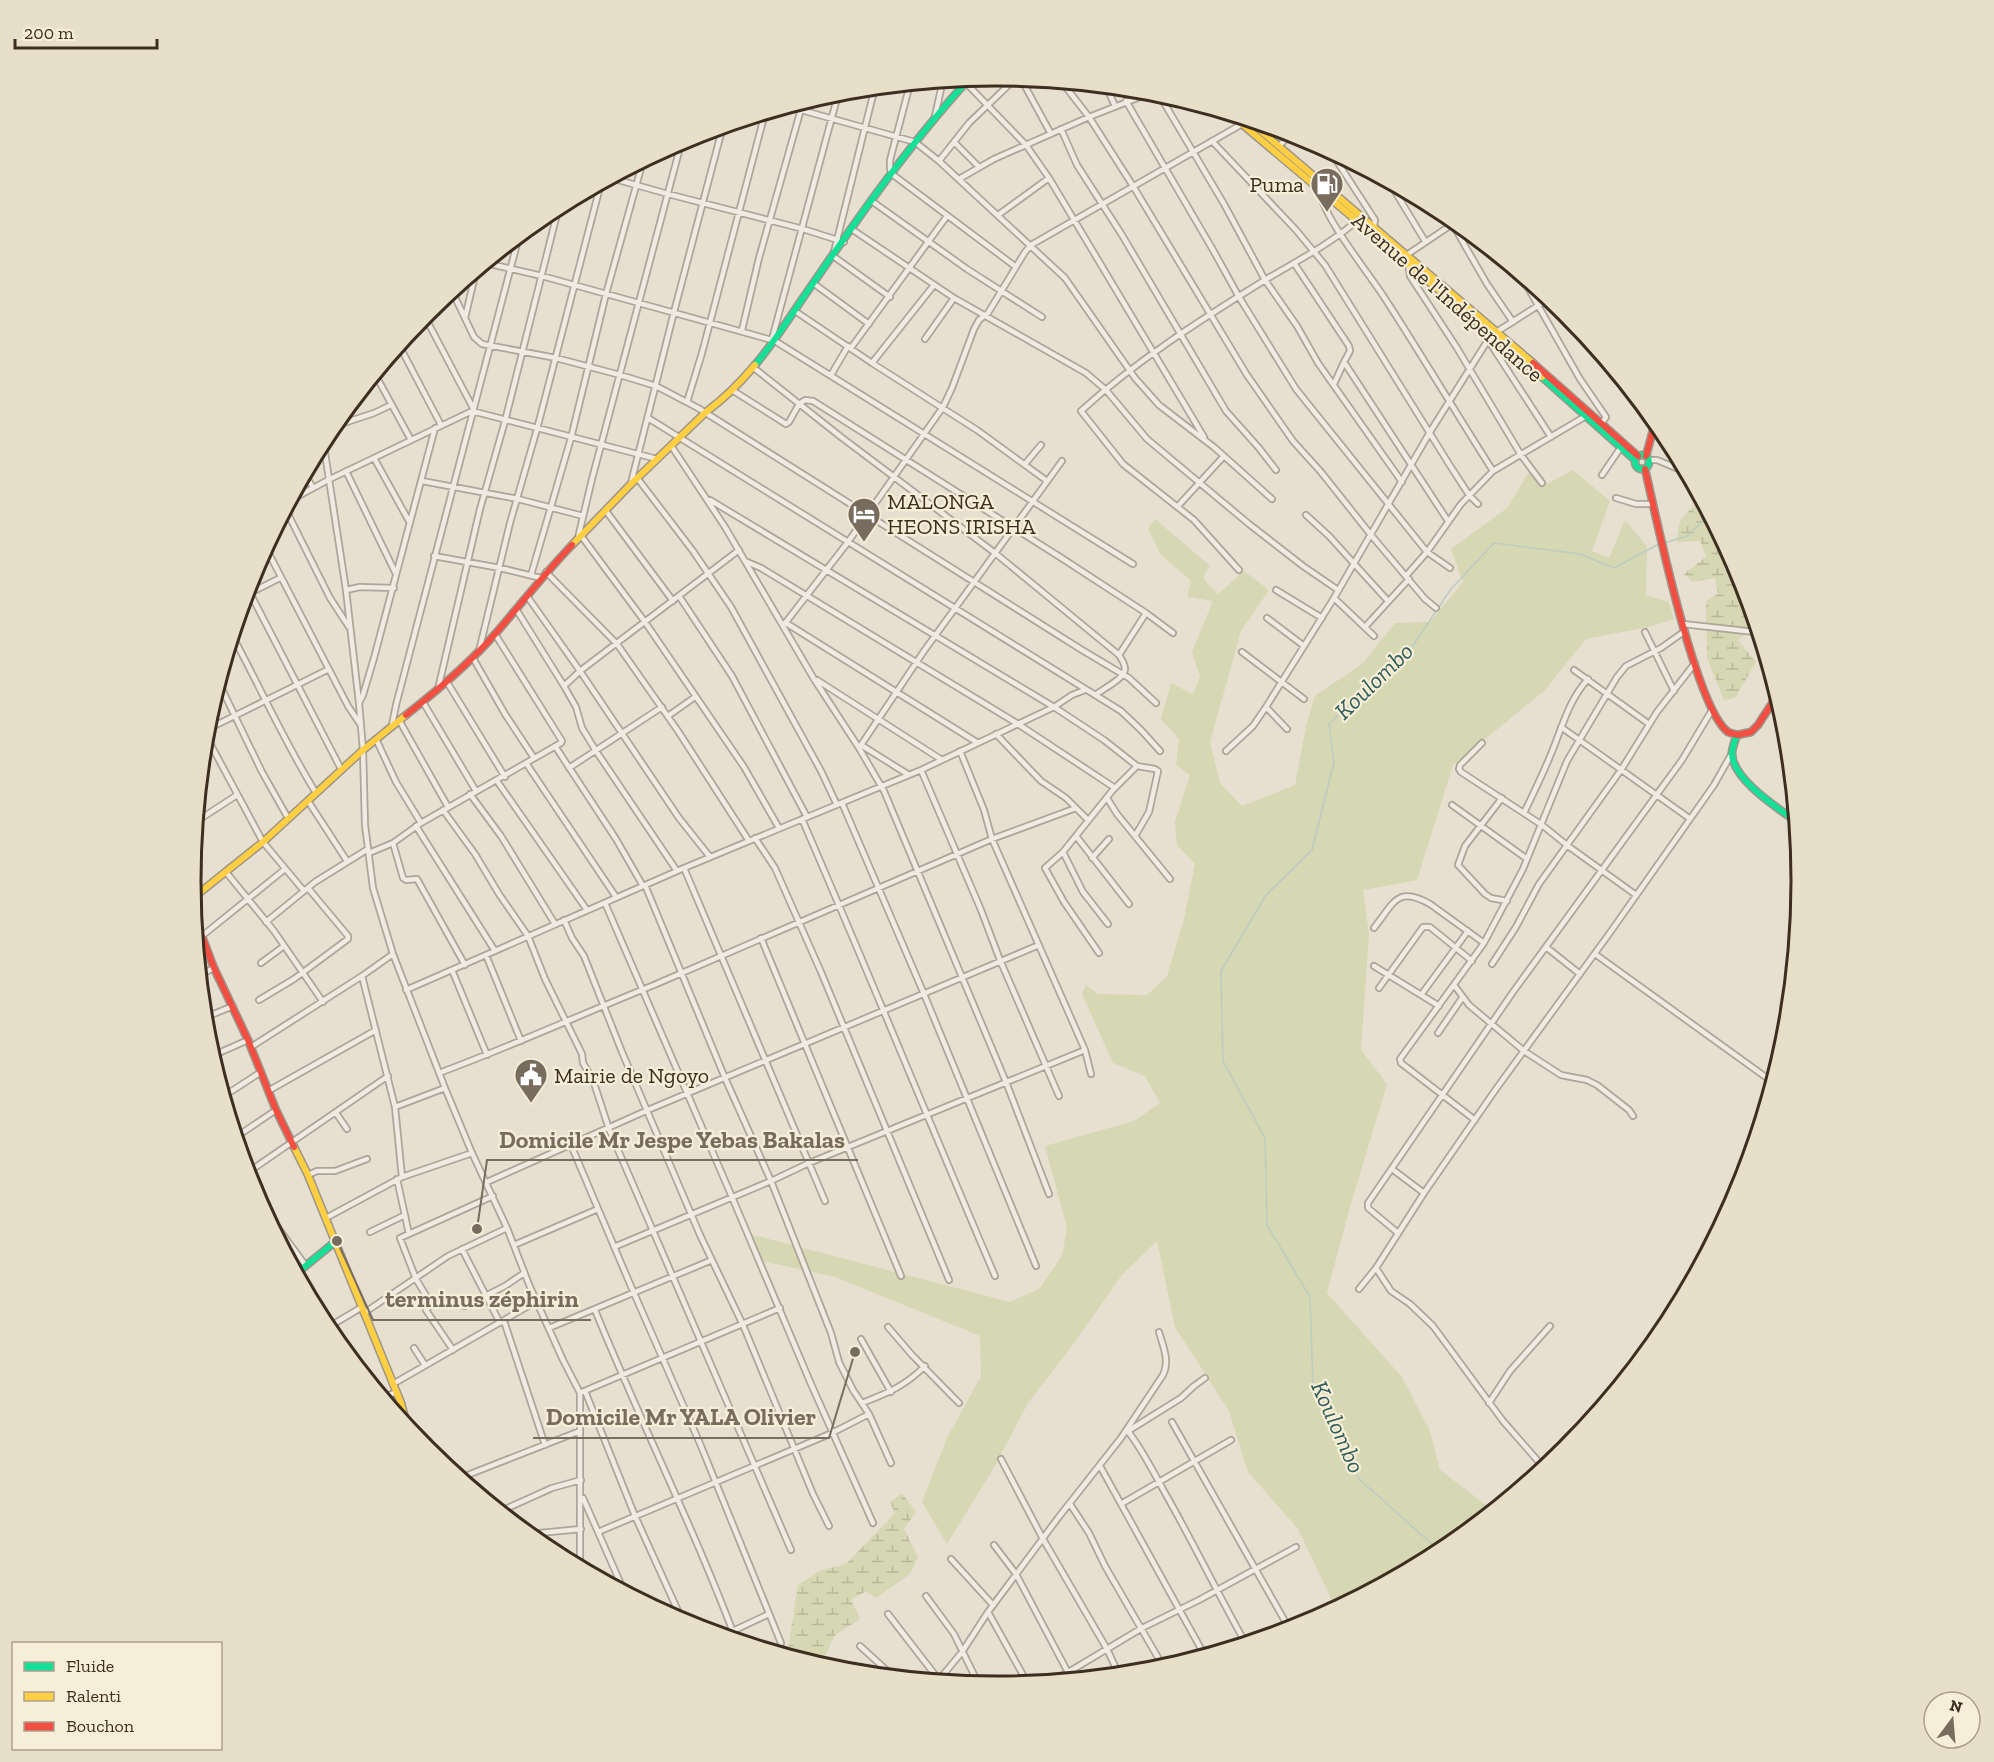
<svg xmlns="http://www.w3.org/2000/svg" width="1994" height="1762" viewBox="0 0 1994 1762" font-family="'Zilla Slab',serif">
<defs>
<pattern id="wetland-marsh" width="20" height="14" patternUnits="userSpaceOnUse" patternTransform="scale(1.5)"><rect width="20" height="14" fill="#d6d7b3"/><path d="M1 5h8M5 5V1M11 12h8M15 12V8" fill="none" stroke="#b9b99a"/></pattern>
</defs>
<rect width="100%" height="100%" fill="#e7e0d1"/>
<path fill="#d6d7b3" d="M1532,467L1547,484L1573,470L1610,501L1592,551L1609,558L1625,520L1647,546L1646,595L1669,602L1674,619L1648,627L1586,639L1544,691L1453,765L1417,880L1363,890L1369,934L1361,1050L1387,1084L1350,1207L1327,1293L1402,1377L1430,1431L1440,1470L1494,1511L1445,1551L1336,1609L1298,1529L1248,1472L1229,1411L1175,1327L1157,1241L1121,1276L1075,1342L1028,1403L995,1466L947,1544L922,1502L947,1438L981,1376L980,1336L835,1277L758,1260L750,1234L1010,1302L1039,1289L1062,1256L1067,1228L1045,1146L1134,1121L1160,1103L1145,1076L1113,1063L1082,994L1086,985L1098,994L1147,995L1167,976L1184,919L1195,864L1177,845L1175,822L1190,775L1176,765L1179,739L1161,719L1171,683L1193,694L1200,677L1192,652L1213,601L1187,597L1191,581L1161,555L1148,529L1155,519L1210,566L1203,578L1218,594L1244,571L1269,590L1241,631L1210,742L1220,783L1242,806L1295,785L1306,726L1315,696L1362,664L1395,623L1430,622L1463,582L1451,549L1507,508Z"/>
<path fill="url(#wetland-marsh)" d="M1701,497C1717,526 1760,597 1754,628L1738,640L1756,662L1735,698L1724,700L1707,658L1706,601L1718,594L1715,578L1693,582L1684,574L1706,557L1700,541L1676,542L1680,521Z
M902,1493L916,1512L904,1529L918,1557L910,1574L876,1598L866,1591L851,1600L860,1619L834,1636L821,1666L787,1656L798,1585L819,1571L846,1564L895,1513L890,1502Z"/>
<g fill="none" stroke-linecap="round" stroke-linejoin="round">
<path stroke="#bcccc2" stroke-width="1.5" d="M1664,543L1687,536L1710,514
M1442,1553L1359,1479L1313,1386L1310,1297L1267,1225L1265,1138L1223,1061L1221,971L1266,895L1312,850L1334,762L1329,724L1414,644L1451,589L1494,543L1580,554L1614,568L1659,544"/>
<g stroke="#ada599" stroke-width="8">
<path id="street" d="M1020,77L1051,134
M1061,81L1089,117L1133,186L1247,375L1293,441L1321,472L1371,535L1425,599L1436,608
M966,83L1026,145L1049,178L1204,437
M910,84L890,160V169L892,174L1016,267
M1106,86L1115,106
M875,87L833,256L890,297
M1157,91L1224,204L1265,280L1297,326L1318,363L1402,482
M1126,101L1213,250L1239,297L1296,389L1427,552L1450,568
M787,106L915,142L939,161L1065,278L1135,378L1159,405L1215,448L1272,499
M935,116L943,80
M1278,128L1285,140L1279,146
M1061,129L1077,165L1122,235L1226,411L1259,448L1276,470
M1212,141L1296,230L1325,265L1449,464L1469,495L1478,504
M954,142L979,167
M1329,149L1375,220L1374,226
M939,161L969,123L1017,77
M611,178L668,194L803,229L844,242
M959,179L994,159L1089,117L1155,91
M1388,180L1425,241
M1319,188C1321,215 1368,272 1384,297C1421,354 1456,413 1493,471
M873,202L967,269L1042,317
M1445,211L1487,284L1513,322
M998,215L1049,178
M853,230L954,298L1086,373L1106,390L1147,439L1249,524L1303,566L1338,590
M1408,254L1457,221
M486,263L542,276L775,341L1133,564
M1294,263L1349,346L1350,351L1344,362L1448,521
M1408,264L1410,276L1457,348L1521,455L1542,483
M1519,272L1580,379L1604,414L1606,417L1602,423
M813,283L869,324
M452,291L474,337L482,344L556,358L620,375L656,386L698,408L1082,650L1129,678L1156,703
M795,311L872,363L977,430L1047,481
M424,315L473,408
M465,318L476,271
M742,330L759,258L803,102
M409,333L428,324
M772,339L839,91
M925,339L954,298
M1488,340L1551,437
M399,345L441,425
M851,348L947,216
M872,363L934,285
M754,368L841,437L995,553L1119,655C1121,658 1125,665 1125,669C1124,679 1103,689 1095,695
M375,374L411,440
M831,375L848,346
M1620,376L1653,428
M1334,384L1344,362
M732,390L786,424L789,422L799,404L805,400L813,401L1060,557L1146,613L1173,633
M687,402L702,353L765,113
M648,418L1121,711L1141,730L1160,751
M332,427L374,413L391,405
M323,440L346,590L359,703L363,750L365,825L373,888L393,954L445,1088L472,1153L507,1228L530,1287L563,1360L580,1393V1568
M672,447L725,527L814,679L859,748L884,791L1006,1082L1049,1194
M374,458L410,523
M1649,460H1657L1676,468
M1025,464L1041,445
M346,471L396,574
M305,474L313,488
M1602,475L1621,447
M638,479L693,551L731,607L821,771L837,805
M422,481L518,499L583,516
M631,483L674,312L723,126
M1616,498L1636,504H1653
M291,500L328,480L472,411L657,459
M710,500L1054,707L1104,740L1137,766
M1178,506L1224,456
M286,510L330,598L349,627
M606,511L673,601
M1306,515L1329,536L1388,601
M582,537L645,622L744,767L779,828
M578,538L592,479L682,140
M266,548L348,706L360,724
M434,556L500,568L541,578
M745,561L761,568L1018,724L1115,788
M1239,570L1194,520L1123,464L1081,411C1137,360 1202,319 1265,280C1297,261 1330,244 1358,220
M546,572L617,644L678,731L749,841
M531,575L571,438L606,294L643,161
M1406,576L1427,552L1461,504L1493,471L1586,416
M346,590L360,587L394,588
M1276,590L1322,618
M250,593L341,769
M246,595L280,578
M527,596L580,671L679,818L710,857
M679,596L732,676L807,817
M1334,598L1374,636
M516,609L564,686L576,707L582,728L596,751L677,871
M1267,618L1304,646
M786,623L978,743
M1683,624L1755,632L1760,634
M783,626L848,542L943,407L952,388L974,329L979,320L988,313L1025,252L1031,245L1242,124
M1365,627L1409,579
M1645,632L1674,691
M233,637C261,689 285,743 316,793
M479,651L510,523L537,429L601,183
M1242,652L1304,699
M1119,655L1146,613
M473,658L505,714L534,758
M1574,670L1649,724
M817,680L942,760
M447,682L505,777
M219,683L262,772L288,818
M564,686L580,671L739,550
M438,689L480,509L505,421L559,206
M423,702L476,791
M359,703L363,695L374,658L435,428
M1266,707L1287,729
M668,716L695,697
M399,720L448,807
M392,725L396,705L519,236
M1561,727L1689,818
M206,730L329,669
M205,734L263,842L304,891
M996,734L1041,781L1066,798L1088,820
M376,739L396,782L421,823
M1482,743L1460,765L1459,769L1461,772L1542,825L1568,846L1636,895
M861,745L909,775
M555,746L616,839L643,886
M859,748L924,651L1062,461
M960,751L984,810L992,839L1085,1050L1091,1074
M1226,751L1253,726L1266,707L1334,598L1430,432L1488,340L1498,331L1550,298
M526,763L616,897
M569,768L662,707
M921,770L981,910L1000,960L1059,1096
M497,781L587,910
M200,792V794
M470,794L501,836L555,924
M1107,798L1117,814L1170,879
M1502,798L1465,846L1458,865L1485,894L1491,898L1507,901
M308,801L347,861
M842,803L924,994L1036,1266
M1452,805L1527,859
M443,810L475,854L499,894L528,936L545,979L582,1054L583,1063L593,1080L609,1129L791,1550
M1524,813C1533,794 1543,774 1551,754C1562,728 1568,701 1588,679
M802,819C868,971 930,1124 995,1276
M197,821L237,795
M416,826L495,951
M1076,836L1129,904
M755,838L775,868L821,972L949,1280
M393,843L403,878L406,880L417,879L465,965
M1063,852L1083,892L1108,924
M369,853L393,843L421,823L561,743L562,741L495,634
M1092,858L1109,839
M684,868L825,1201
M226,872L274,931L323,1002
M645,885L725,1078L771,1181L831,1333L839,1362L853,1390L869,1414L891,1463
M605,903L732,1197L811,1384L873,1523
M564,920L572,938L584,956L622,1052L700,1235L743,1325L813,1494L829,1526
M266,922L315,882L368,849
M1374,928C1394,903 1397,885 1430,904L1484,943
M202,936L285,869
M761,938L901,1276
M1546,947L1580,974
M1099,953L1064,902L1045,868L1063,852L1112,791L1137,766L1155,769L1158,771L1149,812L1135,836
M1595,954L1774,1083
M486,955L521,1041
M261,963L284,946
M1492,964L1516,927L1539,884L1621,770L1657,712L1695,663
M1374,966L1439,1006
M452,970L487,1055
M200,975L214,968
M1454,985L1469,1005L1524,1051L1561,1075L1587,1080L1597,1085L1629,1110L1633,1116
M1379,988L1423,927H1430L1472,961
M406,990L684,868L921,770L1054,707L1072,695L1085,690
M1421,995L1468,931
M259,1000L294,979L348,939V936L308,888
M204,1018L233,1006
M1438,1033L1462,998
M251,1047L362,976
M212,1056L248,1040
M439,1073C512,1046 582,1014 654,985L992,839L1076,808
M268,1091L376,1030
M224,1096L261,1072
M395,1107L445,1088
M336,1113L347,1129
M1475,1120L1401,1063L1400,1059L1484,943L1523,869L1567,761L1617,677L1626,666L1661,648L1685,631
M236,1137L276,1110
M571,1145L630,1284L701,1446L781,1643
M1392,1169L1424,1193
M247,1173L388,1076
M308,1175L317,1171H335L367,1159
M402,1177L472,1153
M397,1179L409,1234
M487,1182L648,1110L1039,945
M257,1199L306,1266
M326,1218L402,1177L395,1107L362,976L393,954
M370,1232L405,1215
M1398,1233L1368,1208V1203L1513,992L1682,760L1712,710
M514,1245L598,1209
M614,1247L771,1181L809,1163L1085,1050
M462,1249L500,1323
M1376,1268L1391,1291L1410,1304L1433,1326L1503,1421L1545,1469
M1359,1289L1376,1268L1424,1193L1496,1089L1609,934L1714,785L1732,753
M465,1306L505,1286L524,1273
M595,1310C640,1421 694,1528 736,1640
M364,1313L448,1256L507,1228
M504,1321L545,1445
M888,1327L912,1355L959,1403
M327,1328L362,1307
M549,1328L712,1260
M861,1339L891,1392
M414,1348L425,1365
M453,1350L426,1310L431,1304L416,1279L400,1238L493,1196
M393,1384L537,1301
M585,1391L635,1516L683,1622
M582,1392L780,1308
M383,1397L397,1392
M862,1403C888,1393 905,1386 925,1366
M1489,1403L1510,1371L1550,1326
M1172,1422L1290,1630
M1127,1430C1142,1449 1153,1471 1165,1493C1193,1542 1218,1594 1246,1644
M1128,1431L1181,1398L1194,1386L1205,1378
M1001,1459L1043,1539L1107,1649L1119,1675
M1100,1466L1205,1656
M460,1478L580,1431
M583,1498L624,1591
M1070,1504L1089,1533L1105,1566L1164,1668
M1121,1504L1231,1440
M501,1511L552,1488L581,1480
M598,1532L832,1433L869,1414
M529,1534L581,1529
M994,1545L1016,1574L1072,1680
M951,1559L993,1605
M926,1596L954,1634L979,1685
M988,1612L1028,1684
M888,1614L939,1680
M722,1636L769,1614
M860,1646L894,1677
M938,1681L962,1652L988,1612L1058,1518L1121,1438L1163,1375C1170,1361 1163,1346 1159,1332
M1052,1682L1142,1628L1199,1600L1296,1547"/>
</g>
<g stroke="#9c958a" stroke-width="9">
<path id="fast" d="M755,365C777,339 794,310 814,282C862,212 912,141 970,78
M1542,377L1635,460
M1635 462a7 7 0 1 1 14 0a7 7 0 1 1-14 0Z
M1737,735C1735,741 1732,747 1732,754C1733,780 1778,808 1797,822
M297,1273L336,1241"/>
</g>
<g stroke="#9c958a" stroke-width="9">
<path id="slow" d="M1230,114L1542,377
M1247,119L1533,363
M572,545L630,485L706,412C725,398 740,383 755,365
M193,898L263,842L363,750L406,715
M294,1147L308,1175L401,1403L407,1426"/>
</g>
<g stroke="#9c958a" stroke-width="9">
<path id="jam" d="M1533,363L1638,456
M1646,456L1656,419
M1645,469C1656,516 1695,708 1728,732C1730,733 1735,734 1737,735
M406,715C438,690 469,664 496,633C521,604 545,573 572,545
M1737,735L1751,732L1758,725L1778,694
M195,918L214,968L248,1040L276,1110L294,1147"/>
</g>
<use href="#street" stroke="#efebe3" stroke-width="4.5"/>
<use href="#fast" stroke="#16e098" stroke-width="6"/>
<use href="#slow" stroke="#ffcf43" stroke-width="6"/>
<use href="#jam" stroke="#f24e42" stroke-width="6"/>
</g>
<defs>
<g id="fuel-pin" transform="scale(1.725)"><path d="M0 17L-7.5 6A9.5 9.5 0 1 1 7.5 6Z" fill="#786c5e" stroke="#f7eed8"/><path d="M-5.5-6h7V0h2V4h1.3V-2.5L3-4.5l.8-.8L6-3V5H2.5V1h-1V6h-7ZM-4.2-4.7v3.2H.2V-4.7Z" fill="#fff"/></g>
<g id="hotel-pin" transform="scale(1.725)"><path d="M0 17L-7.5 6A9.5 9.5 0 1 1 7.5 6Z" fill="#786c5e" stroke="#f7eed8"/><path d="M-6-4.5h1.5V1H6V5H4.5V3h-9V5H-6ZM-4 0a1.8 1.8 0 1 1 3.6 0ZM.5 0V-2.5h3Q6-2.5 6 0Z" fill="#fff"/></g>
<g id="civic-pin" transform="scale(1.725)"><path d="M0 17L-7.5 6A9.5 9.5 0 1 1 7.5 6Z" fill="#786c5e" stroke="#f7eed8"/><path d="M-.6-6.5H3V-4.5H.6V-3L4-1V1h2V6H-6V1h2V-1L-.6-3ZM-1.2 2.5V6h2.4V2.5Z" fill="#fff"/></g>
</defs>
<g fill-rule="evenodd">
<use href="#fuel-pin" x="1327" y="184"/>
<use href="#hotel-pin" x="864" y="514"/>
<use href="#civic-pin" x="531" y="1075"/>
</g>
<g text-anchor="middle" stroke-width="4.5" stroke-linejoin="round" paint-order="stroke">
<g font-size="22" fill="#3d2e20" stroke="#f7eed8" text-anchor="start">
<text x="1304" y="192" text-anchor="end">Puma</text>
<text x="887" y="509">MALONGA<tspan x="887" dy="25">HEONS IRISHA</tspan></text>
<text x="554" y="1083">Mairie de Ngoyo</text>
</g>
<g font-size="22" fill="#3d2e20" stroke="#f7eed8">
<text transform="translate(1448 297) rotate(41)" y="8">Avenue de l'Indépendance</text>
</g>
<g font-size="24" font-style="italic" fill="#2f5d5a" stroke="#f7eed8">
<text transform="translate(1374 681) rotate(-44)" y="8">Koulombo</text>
<text transform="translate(1338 1427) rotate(66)" y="8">Koulombo</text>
</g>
</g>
<path d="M0 0H1994V1762H0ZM201 881a795 795 0 1 1 1590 0a795 795 0 1 1-1590 0Z" fill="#e8dfc9" fill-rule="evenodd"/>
<path fill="none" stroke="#3d2e20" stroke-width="3" d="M201 881a795 795 0 1 1 1590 0a795 795 0 1 1-1590 0Z"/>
<path fill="none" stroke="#786c5e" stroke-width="2" d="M477 1229L487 1160H858M337 1241L373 1320H591M855 1352L829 1438H533"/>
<g fill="#786c5e" stroke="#f7eed8" stroke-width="2">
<circle cx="477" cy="1229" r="6"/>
<circle cx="337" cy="1241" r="6"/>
<circle cx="855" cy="1352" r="6"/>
</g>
<g font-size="24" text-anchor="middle" font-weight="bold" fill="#786c5e" stroke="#f7eed8" stroke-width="4.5" stroke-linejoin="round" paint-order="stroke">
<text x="672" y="1148">Domicile Mr Jespe Yebas Bakalas</text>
<text x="482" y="1307">terminus zéphirin</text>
<text x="681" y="1425">Domicile Mr YALA Olivier</text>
</g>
<rect x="12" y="1642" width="210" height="108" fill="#f7eed8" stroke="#ada18e" stroke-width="1.5"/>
<rect x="24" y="1662" width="30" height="9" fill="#16e098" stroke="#ada18e" stroke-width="1.5"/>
<text x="66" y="1672" font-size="18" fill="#3d2e20">Fluide</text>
<rect x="24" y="1692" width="30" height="9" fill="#ffcf43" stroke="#ada18e" stroke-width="1.5"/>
<text x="66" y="1702" font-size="18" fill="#3d2e20">Ralenti</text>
<rect x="24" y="1722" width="30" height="9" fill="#f24e42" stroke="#ada18e" stroke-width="1.5"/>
<text x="66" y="1732" font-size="18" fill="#3d2e20">Bouchon</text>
<g transform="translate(1952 1720) rotate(16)"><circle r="28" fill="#f7eed8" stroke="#ada18e" stroke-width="1.5"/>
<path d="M0-4.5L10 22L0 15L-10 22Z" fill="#786c5e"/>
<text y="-9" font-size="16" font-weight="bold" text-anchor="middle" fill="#3d2e20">N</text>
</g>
<path d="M15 39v9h142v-9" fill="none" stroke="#3d2e20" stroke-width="3"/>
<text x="24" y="39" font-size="18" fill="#3d2e20" stroke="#f7eed8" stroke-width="4.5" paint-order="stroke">200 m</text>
</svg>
